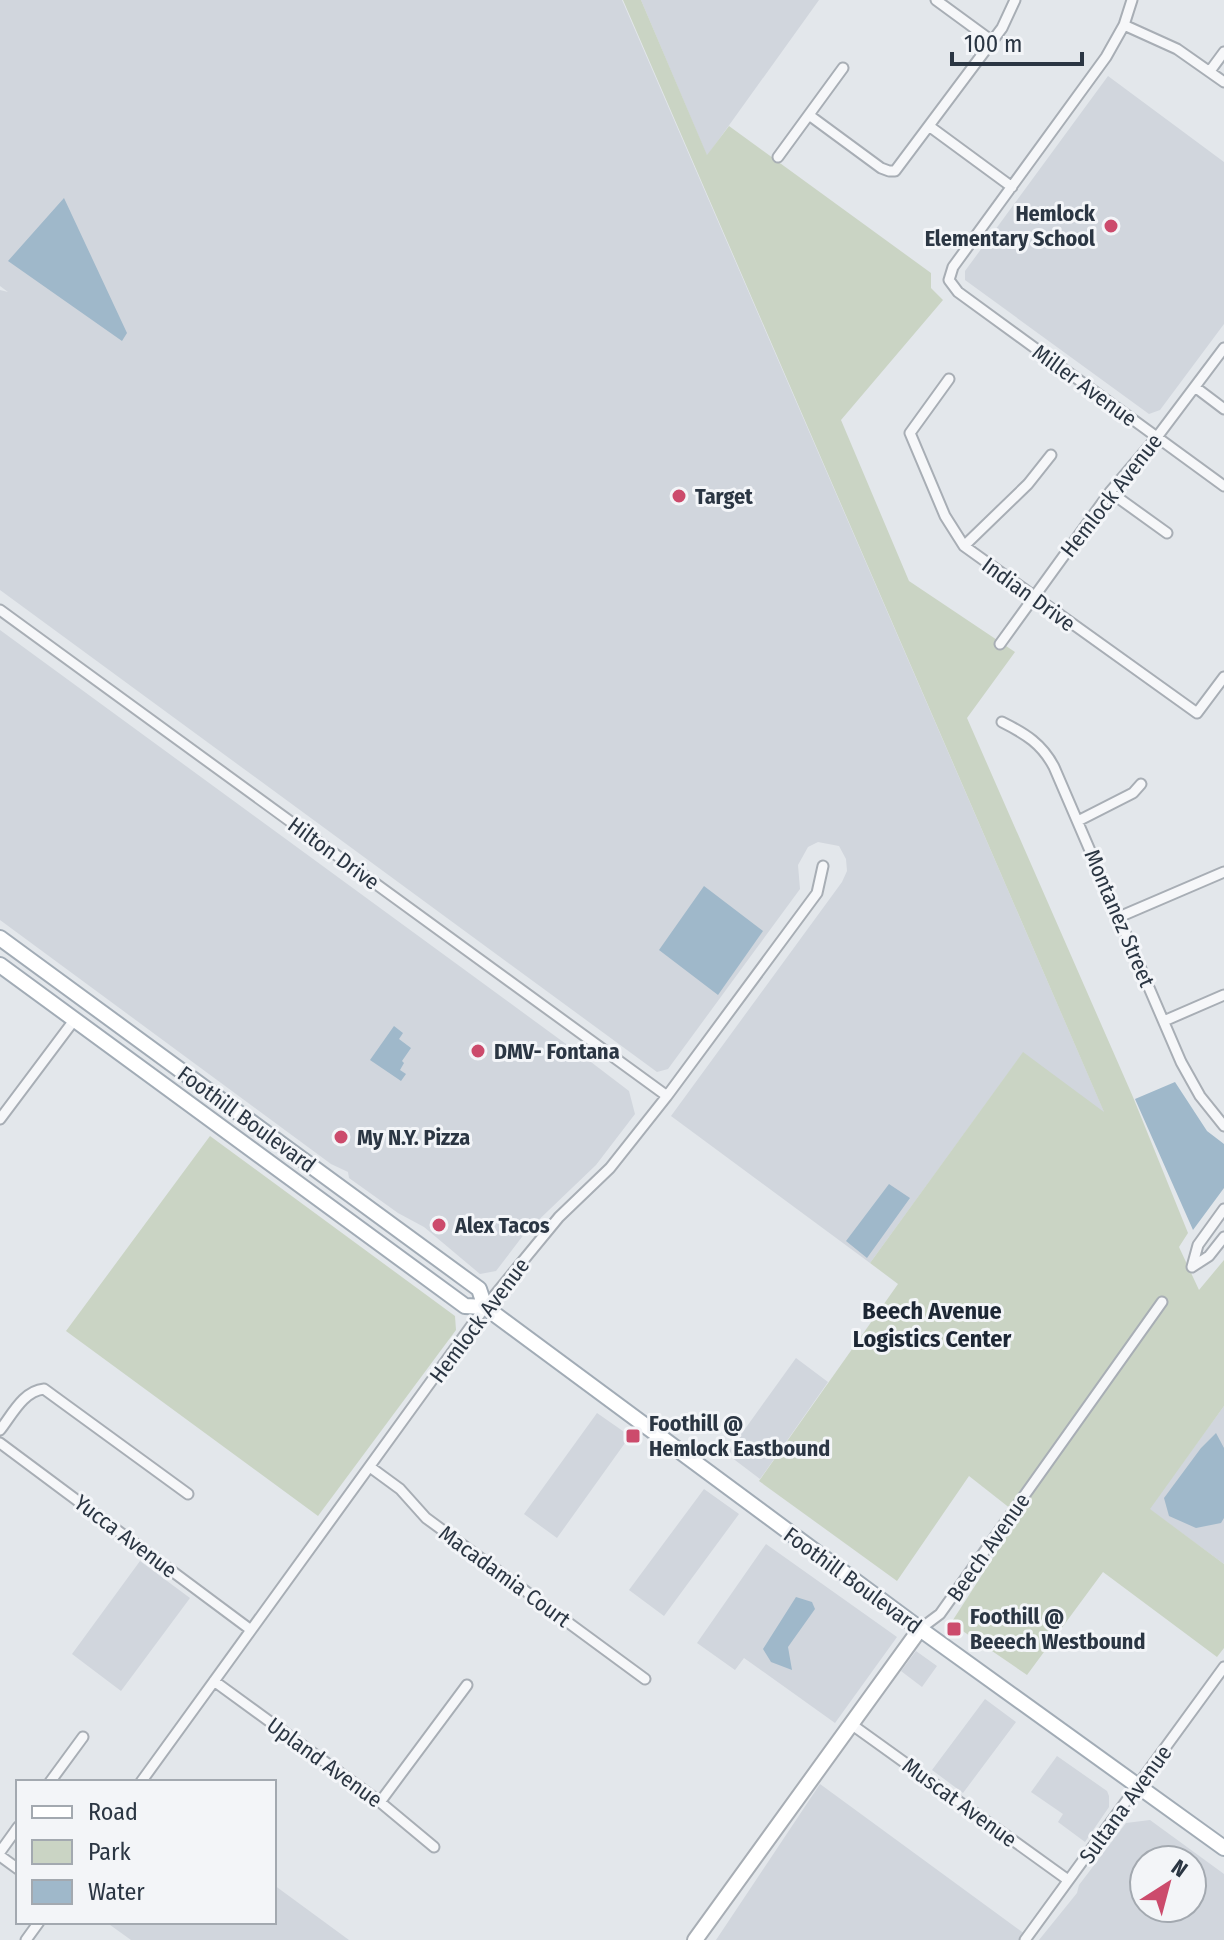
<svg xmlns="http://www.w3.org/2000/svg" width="1224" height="1940" viewBox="0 0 1224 1940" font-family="'Fira Sans Condensed',sans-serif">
<rect width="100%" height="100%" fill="#e3e7eb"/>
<path fill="#d1d6dd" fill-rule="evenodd" d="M0,0H622L1105,1114L1023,1053L870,1263L671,1116L842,882L847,871L846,859L839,846L818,842L808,847L798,865L800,889L668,1069L657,1072L0,590V290L8,292L0,286Z
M641,0H819L707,156Z
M1108,76L1224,162V324L1160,410L1149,414L965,280V271Z
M0,630L566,1044L567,1048L583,1061L587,1059L629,1091L635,1114L596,1165L525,1233L496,1271L480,1274L424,1227L398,1213L349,1178L348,1172L331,1164L0,920Z
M796,1358L828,1382L760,1479L727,1454Z
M1224,1406V1564L1149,1509Z
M597,1413L630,1436L557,1538L524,1514Z
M704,1489L739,1514L664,1616L629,1590Z
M766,1544L897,1637L835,1723L744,1658L735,1670L697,1643Z
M140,1561L190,1598L121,1691L72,1654Z
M916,1651L937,1666L922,1687L901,1671Z
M985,1699L1016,1722L963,1793L932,1770Z
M1057,1756L1107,1791L1109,1796V1807L1085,1842L1058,1822L1063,1814L1031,1792Z
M820,1784L1033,1940H716Z
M1150,1820L1224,1874V1940H1039L1077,1893L1079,1885L1126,1823ZM1144,1860H1192V1908H1144Z
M274,1885L349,1940H131L106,1922H274Z"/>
<path fill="#cad4c4" d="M623,0H641L707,155L729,126L931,273V288L943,300L841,420L909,581L1015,652L967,718L1133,1097L1188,1233L1179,1247L1199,1290L1224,1260V1406L1150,1509L1224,1564V1648L1217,1657L1103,1572L1027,1675L951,1623L1020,1516L969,1476L897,1581L759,1481L898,1284L870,1263L1023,1052L1104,1112Z
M210,1136L455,1316L456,1330L318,1516L66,1331Z"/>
<path fill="#9fb8ca" d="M64,198L127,333L122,341L8,261Z
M704,886L763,931L718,995L659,950Z
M394,1026L403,1033L399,1039L411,1048L402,1061L404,1063L400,1070L406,1074L401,1081L370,1060Z
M1175,1082L1207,1131L1224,1144V1188L1193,1230L1135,1099Z
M889,1184L910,1198L867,1258L846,1241Z
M1216,1433L1224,1448V1518L1221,1523L1196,1528L1169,1516L1164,1498L1201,1448Z
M796,1597L812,1602L815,1609L788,1647L792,1670L771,1662L763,1649Z"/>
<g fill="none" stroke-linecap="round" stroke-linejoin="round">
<g stroke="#a8aeb5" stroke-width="13">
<path id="minor" d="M936,0L992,41
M1132,0L1124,25L1106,57L953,267L949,280L958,292L1224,486
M1124,25L1177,49L1224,82
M1210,71L1224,52
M809,115L881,168L889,171H895L1002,28L1015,0
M929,126L1012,187
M778,157L843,68
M949,379L910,433L945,516L964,546L1197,713L1224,677
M1195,387L1224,409
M1110,492L1167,533
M964,546L1028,484L1051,455
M0,610L667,1096
M1000,644L1110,492L1157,437L1224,348
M1002,722C1026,734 1042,744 1054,767L1181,1062L1200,1096L1224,1126
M1078,821L1133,793L1141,784
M1119,917L1224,872
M1164,1021L1224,995
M0,1119L75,1019
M1192,1267L1198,1245L1224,1209
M1192,1267L1209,1256L1224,1237
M0,1430C12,1415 23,1391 44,1389L188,1494
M0,1443L251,1630
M370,1467L400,1489L426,1518L645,1679
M920,1629L940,1614L1162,1302
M214,1681L380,1802L434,1847
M851,1724L1068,1880
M50,1782L83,1737
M141,1782L485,1307L559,1217L610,1168L667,1096L817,893L823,866
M380,1802L467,1685
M0,1852L18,1827
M0,1856L18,1869
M26,1940L39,1922
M1025,1940L1224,1667"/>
</g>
<g stroke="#a8aeb5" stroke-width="18">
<path id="secondary" d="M695,1940L920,1629"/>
</g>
<g stroke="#a2acb6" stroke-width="18">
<path id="primary" d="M0,938L479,1289L485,1307L920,1629L1224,1848
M0,965L465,1306L485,1307"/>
</g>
<use href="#minor" stroke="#f6f7f9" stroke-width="9"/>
<use href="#secondary" stroke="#fff" stroke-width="14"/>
<use href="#primary" stroke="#fff" stroke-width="14"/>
</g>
<g fill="#cc4b6c" stroke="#f3f5f8" stroke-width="3">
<circle cx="1111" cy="226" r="8"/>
<circle cx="679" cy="496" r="8"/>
<circle cx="478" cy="1051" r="8"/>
<circle cx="341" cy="1137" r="8"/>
<circle cx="439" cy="1225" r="8"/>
<rect x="625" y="1428" width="16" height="16" rx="4"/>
<rect x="946" y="1621" width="16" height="16" rx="4"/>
</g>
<g text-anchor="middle" stroke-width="6" stroke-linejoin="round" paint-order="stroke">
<g font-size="22" font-weight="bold" fill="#2b3643" stroke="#f3f5f8" text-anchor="start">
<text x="1095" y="221" text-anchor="end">Hemlock<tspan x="1095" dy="25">Elementary School</tspan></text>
<text x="695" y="504">Target</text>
<text x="494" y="1059">DMV- Fontana</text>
<text x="357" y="1145">My N.Y. Pizza</text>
<text x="455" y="1233">Alex Tacos</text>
<text x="649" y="1431">Foothill @<tspan x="649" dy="25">Hemlock Eastbound</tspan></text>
<text x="970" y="1624">Foothill @<tspan x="970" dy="25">Beeech Westbound</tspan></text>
</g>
<g font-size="22" fill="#2b3643" stroke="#f3f5f8">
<text transform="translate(1085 385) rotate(36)" y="8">Miller Avenue</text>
<text transform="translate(1111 495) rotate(-52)" y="8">Hemlock Avenue</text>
<text transform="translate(1029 594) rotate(36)" y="8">Indian Drive</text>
<text transform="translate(334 853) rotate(36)" y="8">Hilton Drive</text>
<text transform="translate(1120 918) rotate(67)" y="8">Montanez Street</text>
<text transform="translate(247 1119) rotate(36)" y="8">Foothill Boulevard</text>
<text transform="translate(479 1320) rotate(-53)" y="8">Hemlock Avenue</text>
<text transform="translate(126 1536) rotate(37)" y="8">Yucca Avenue</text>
<text transform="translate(988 1547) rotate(-55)" y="8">Beech Avenue</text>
<text transform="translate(505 1576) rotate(36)" y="8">Macadamia Court</text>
<text transform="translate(853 1580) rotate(36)" y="8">Foothill Boulevard</text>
<text transform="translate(325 1762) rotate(36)" y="8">Upland Avenue</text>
<text transform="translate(960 1802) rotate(36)" y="8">Muscat Avenue</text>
<text transform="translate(1125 1804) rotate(-54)" y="8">Sultana Avenue</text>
</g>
<g font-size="24" font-weight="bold" fill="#1d2734" stroke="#f3f5f8">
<text x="932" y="1319">Beech Avenue<tspan x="932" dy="28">Logistics Center</tspan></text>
</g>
</g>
<rect x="16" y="1780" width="260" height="144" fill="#f3f5f8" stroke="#a3a9b0" stroke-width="2"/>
<rect x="32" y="1806" width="40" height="12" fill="#ffffff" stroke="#a3a9b0" stroke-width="2"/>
<text x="88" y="1820" font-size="24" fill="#2b3643">Road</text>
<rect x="32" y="1840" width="40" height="24" fill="#cad4c4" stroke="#a3a9b0" stroke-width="2"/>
<text x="88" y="1860" font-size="24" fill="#2b3643">Park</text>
<rect x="32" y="1880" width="40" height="24" fill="#9fb8ca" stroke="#a3a9b0" stroke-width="2"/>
<text x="88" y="1900" font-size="24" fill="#2b3643">Water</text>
<g transform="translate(1168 1884) rotate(36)"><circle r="38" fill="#f3f5f8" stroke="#a3a9b0" stroke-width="2"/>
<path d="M0-6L14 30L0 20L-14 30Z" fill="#cc4b6c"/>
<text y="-12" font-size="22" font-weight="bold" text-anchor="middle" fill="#2b3643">N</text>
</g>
<path d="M952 52v12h130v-12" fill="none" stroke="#2b3643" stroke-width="4"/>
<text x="964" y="52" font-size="24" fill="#2b3643" stroke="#f3f5f8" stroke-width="6" paint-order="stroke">100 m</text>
</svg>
